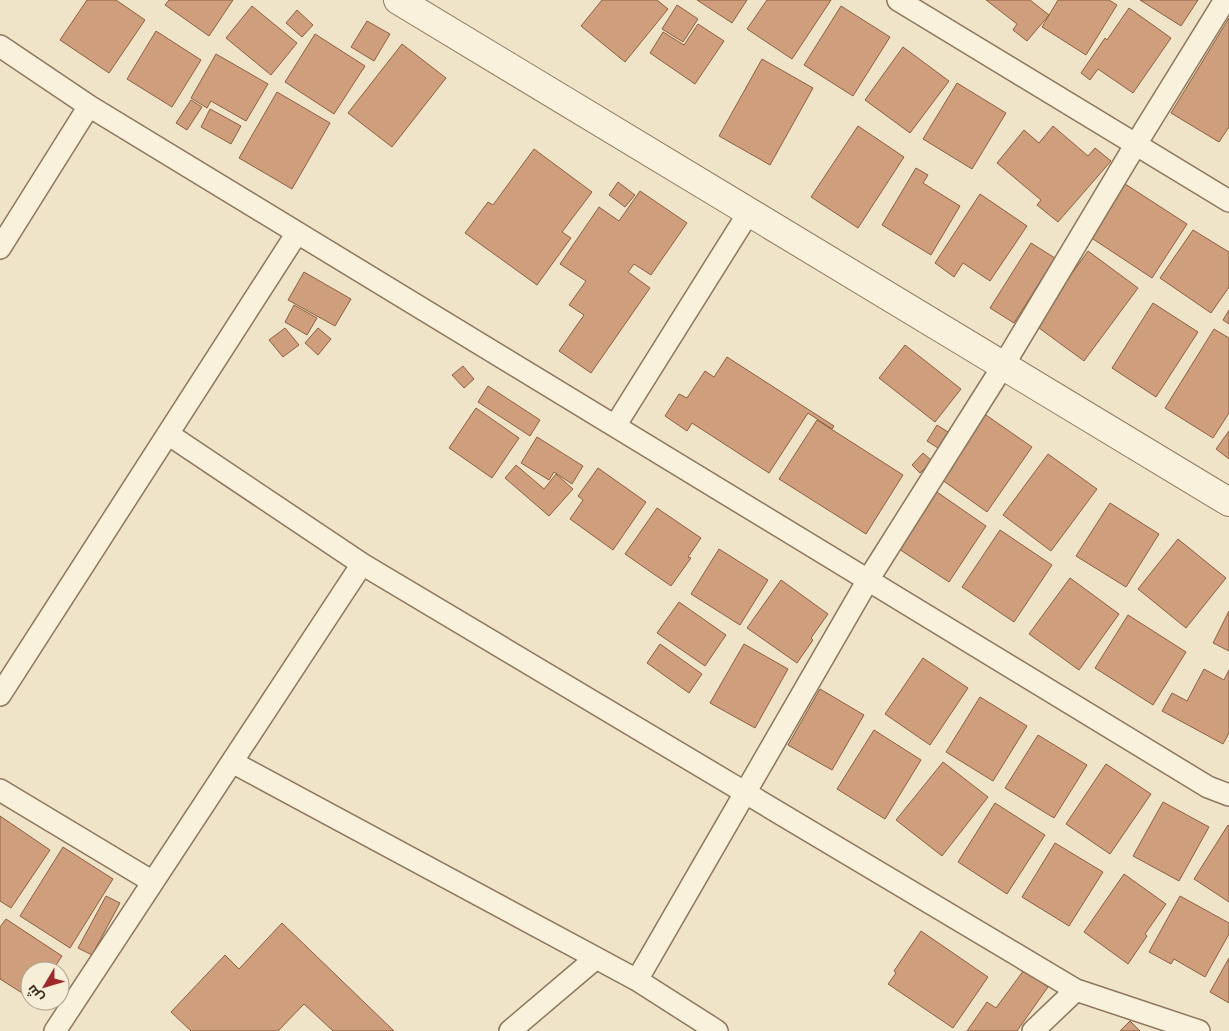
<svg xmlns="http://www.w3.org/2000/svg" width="1229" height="1031" viewBox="0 0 1229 1031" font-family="'Noto Serif',Cairo,serif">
<rect width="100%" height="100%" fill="#f0e4c8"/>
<path fill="#cf9f7d" stroke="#8d5f41" d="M87,0H116L145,20L109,73L60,40Z
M169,0H233L209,36L165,5Z
M602,0H657L668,9L625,62L581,26Z
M697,0H747L732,23Z
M767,0H831L792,59L747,29Z
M986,0H1030L1049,15L1027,41L1013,30L1017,24Z
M1058,0H1109L1117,5L1086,55L1042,27Z
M1140,0H1198L1181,26Z
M677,5L698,19L683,42L662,29Z
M252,6L297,43L271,75L226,38Z
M841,6L890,37L853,96L804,65Z
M1129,8L1171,38L1133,93L1098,69L1090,80L1081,73L1105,38L1107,40Z
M297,10L313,25L302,37L286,23Z
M1229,18V127L1219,142L1171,113Z
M367,21L390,34L374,61L351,47Z
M698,24L724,41L695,84L650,53L663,32L684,45Z
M156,31L201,60L172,107L127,79Z
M315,34L365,66L334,114L285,82Z
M402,44L446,78L392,147L348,113Z
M903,47L949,81L910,133L865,100Z
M216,54L268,84L246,121L211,101L207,108L191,98Z
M762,59L813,88L770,165L719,136Z
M957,83L1006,113L972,169L923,139Z
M277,92L330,123L292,189L239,158Z
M191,100L202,107L187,130L176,123Z
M210,109L241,126L231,144L201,127Z
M858,126L904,157L858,228L811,197Z
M1053,126L1088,156L1095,148L1111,161L1058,222L1037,205L1041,200L997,163L1024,130L1039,143Z
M534,149L592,192L562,232L571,238L537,285L465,233L488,202L493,205Z
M916,168L928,175L923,183L960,206L931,255L882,225Z
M618,182L635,195L625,207L609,195Z
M1122,182L1187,224L1152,278L1087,235Z
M640,191L687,223L651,275L634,264L628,272L650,288L591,373L559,351L584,315L569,305L586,281L560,264L599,207L619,221Z
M980,194L1027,226L990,281L963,263L954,277L935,263Z
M1193,230L1229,252V287L1211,313L1160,278Z
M1031,243L1055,258L1014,323L990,308Z
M1088,251L1138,288L1084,361L1035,325Z
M304,272L351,299L335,326L288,300Z
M1153,303L1198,332L1156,397L1112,368Z
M294,305L317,318L307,335L285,322Z
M1229,310V324L1223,320Z
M285,328L299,345L283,357L269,340Z
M318,328L331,339L318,355L305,343Z
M1214,329L1229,338V413L1213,438L1165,408Z
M905,345L961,389L935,422L879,378Z
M727,357L834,426L832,429L808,413L769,473L692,423L687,431L665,416L679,394L687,398L705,371L714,377Z
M463,366L474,379L464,388L452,375Z
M488,386L540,420L530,436L478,402Z
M476,408L519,438L492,478L449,448Z
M983,413L1032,447L987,512L938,477Z
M817,420L903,475L866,534L779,479Z
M937,425L948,432L938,448L927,441Z
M1229,431V459L1216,449Z
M537,437L583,466L572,484L554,472L549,480L521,463Z
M923,453L932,461L920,473L912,465Z
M1048,454L1097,489L1051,551L1003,515Z
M516,465L544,489L556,474L573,489L549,516L505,478Z
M598,468L646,502L613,550L570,519L583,500L578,496Z
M934,490L986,526L949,582L896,547Z
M1110,503L1159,534L1126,587L1076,556Z
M657,508L701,538L688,557L691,558L671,586L625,554Z
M1000,530L1052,565L1014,622L962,587Z
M1178,539L1226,578L1186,628L1138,589Z
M719,549L768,580L740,625L691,594Z
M1070,578L1119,614L1079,670L1029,634Z
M781,580L828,614L811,638L813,640L797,663L747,628Z
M679,602L726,635L705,666L657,633Z
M1229,611V651L1213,643Z
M1128,615L1186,652L1153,705L1095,668Z
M660,644L702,674L689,693L647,663Z
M744,644L788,669L755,728L710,703Z
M923,658L968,688L930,745L885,714Z
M1204,669L1224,680L1229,670V733L1223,744L1162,711L1172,693L1187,701Z
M820,689L864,715L832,770L788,745Z
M980,697L1027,726L993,781L946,752Z
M874,730L921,760L885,819L837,789Z
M1038,735L1087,765L1054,818L1005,788Z
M943,762L988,797L942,856L896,820Z
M1106,764L1151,794L1110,854L1066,824Z
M1163,802L1209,827L1179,881L1133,856Z
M995,803L1045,835L1007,894L958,862Z
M0,816L50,850L11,908L0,901Z
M1228,825L1229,826V902L1194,879Z
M1055,843L1103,872L1069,926L1022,897Z
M63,847L113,879L70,948L20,916Z
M1124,874L1166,904L1145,934L1147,936L1128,964L1084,932Z
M106,896L120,903L92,955L78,948Z
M1180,896L1229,923V934L1205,977L1174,959L1171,964L1149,952Z
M6,919L62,956L52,971H30V998L0,979V927Z
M282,923L394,1031H333L304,1004L278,1031H191L171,1012L225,955L239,969Z
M921,931L988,977L953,1028L888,984L896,973L894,971Z
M1229,958V1003L1210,992Z
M1024,970L1048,987L1017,1031H967L987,1002L996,1008Z
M1130,1021L1140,1031H1120Z"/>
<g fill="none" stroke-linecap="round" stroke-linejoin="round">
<g stroke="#8d765c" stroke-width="24">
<path id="minor" d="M898,0L1229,201
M0,46L89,106L1208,787L1229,795
M0,248L89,106
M615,426L749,212
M168,434L362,564L1076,990L1199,1031
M0,695L297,233
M232,762L637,980L717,1031
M0,790L153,882
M637,980L868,580L1003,366L1136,144L1225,0
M55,1031L362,564
M510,1031L596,958
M1033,1031L1076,990"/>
</g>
<g stroke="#8d765c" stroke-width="30">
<path id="tertiary" d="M398,0L1229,502"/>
</g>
<use href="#minor" stroke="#faf1dc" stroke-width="21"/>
<use href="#tertiary" stroke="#faf1dc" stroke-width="28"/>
</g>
<g transform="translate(45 986) rotate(232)"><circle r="24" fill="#f7eed8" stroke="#ada18e"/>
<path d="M0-4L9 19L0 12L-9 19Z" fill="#9e2a2b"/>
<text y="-8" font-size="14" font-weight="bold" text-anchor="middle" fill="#3d2e20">ش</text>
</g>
</svg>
